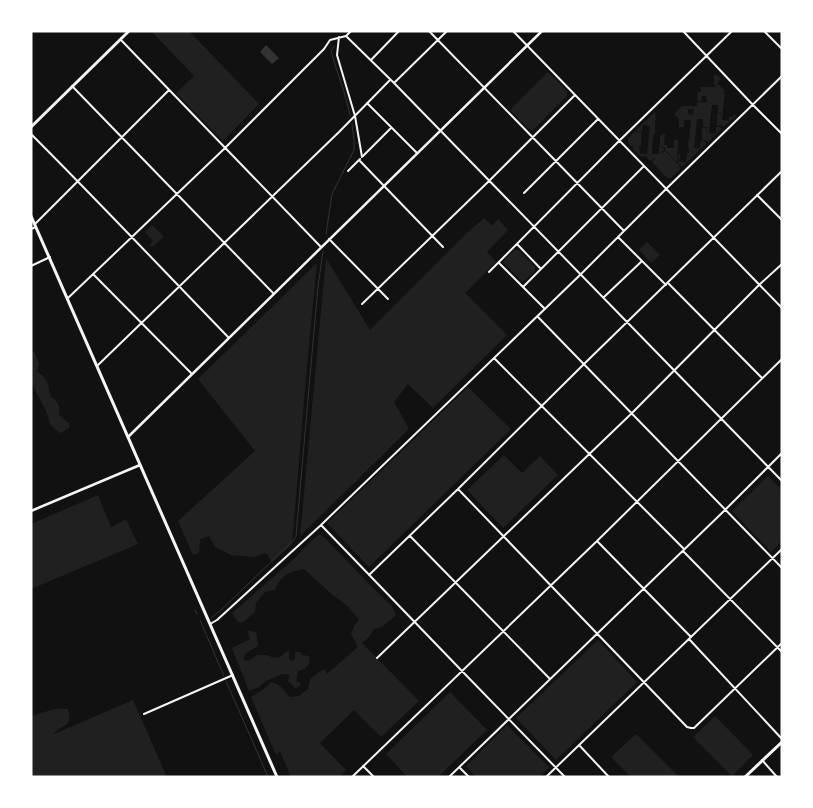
<svg xmlns="http://www.w3.org/2000/svg" width="813" height="808" viewBox="0 0 813 808" font-family="'Noto Sans',sans-serif">
<rect width="100%" height="100%" fill="#111"/>
<path fill="#202020" d="M151,31H189L259,104L223,141L176,93L194,76Z
M548,72L567,91V96L533,130L528,129L510,110Z
M714,75H717L721,79L717,83L725,91L720,95L725,92L722,120L729,121V117H732L734,114L736,116L723,127L721,124L719,126H717V114H721V113H718V105H712L709,133L716,134V127H720L722,129L708,142L706,140H702V128H706V134L707,127H703V119H697L694,148H700L701,141H705L706,144L682,167L678,163V154H681L680,155L679,162H686L687,154L689,152L688,141L689,140L691,120H684V127H679V119L674,114L682,106H693V109H688V114L693,115L694,106H697V102H707L706,96H702L701,101H697L698,92H701V87H714L717,84L714,85Z
M655,112L656,120L651,122L655,121V134H653L652,154H659V147L664,148V150L659,155L665,151L679,165L680,169L671,178H667L652,162L655,158L650,161L646,156H640L632,148L634,146H630L628,143V139L634,132L641,133V146H639L640,154H647L650,126L643,125L642,132H638L636,130Z
M660,134L662,137V134H665L664,145H667V148H674V140H678L677,162L665,150V147H660Z
M484,218L492,226L498,219L508,230L487,252L496,262L465,293L507,335L433,408L408,384L394,402L409,429L300,536L326,258L370,330L468,232Z
M152,225L164,237L152,247L150,245L153,241L145,232Z
M647,242L660,255L651,263L639,250Z
M514,250H519L535,267V271L524,281L520,280L504,263L505,259Z
M317,263L306,377L292,544L272,562L266,553L253,557L231,555L215,547L209,536L200,539L199,553L193,555L178,521L255,451L198,379Z
M33,352L35,353L39,364L37,371C39,373 42,375 44,377C49,382 49,391 51,397C56,400 58,403 60,409L59,412V415C63,417 65,421 69,423V428L61,433L57,431L50,424L47,413L31,382V353Z
M468,387L511,429L369,567L327,523Z
M504,455L522,473L540,456L558,475L503,528L467,490Z
M768,476L782,490V541L771,552L732,511Z
M98,495L111,527L126,519L138,544L31,589V524Z
M319,534L325,538L373,588L392,606L396,615L382,627L374,629L369,637L362,643L419,701L381,737L354,710L320,743L346,770L339,777H291L280,751L276,755L251,697L264,689L271,682C279,683 284,690 290,697L299,696L308,689L310,679L319,672L325,669L327,674L358,647L351,634L354,626L359,619C354,615 350,608 345,604C330,594 318,581 304,569C288,572 281,575 275,590L265,592L256,603L255,612L242,623L238,622L232,613L296,557L306,546Z
M247,630L256,632L258,646L246,653L243,659L248,661L257,655H267L274,658L280,657L289,650V659L291,661L295,659V652H300L302,655L309,656C311,665 306,669 298,671L296,681L301,683L299,687L295,688L288,681L290,675L282,674L266,681L259,687L249,691L232,648L250,639Z
M598,640L637,682L556,760L516,718Z
M450,692L487,730L438,777H407L386,754Z
M133,700L167,777H31V716L55,709H68C73,729 62,723 54,734Z
M715,716L753,755L732,776L693,737Z
M507,725L549,767L539,777H476L466,766Z
M636,734L679,777H631L611,757Z"/>
<path fill="#333" d="M266,45L279,58L272,64L260,52Z"/>
<g fill="none" stroke-linecap="round" stroke-linejoin="round">
<path stroke="#333" stroke-width="1" d="M334,46L331,51C337,73 346,94 350,116
M326,234L332,194L354,150V141L352,124
M195,610L197,614
M211,618L221,610L294,540L296,536L310,376L318,287L323,251
M200,620L224,676
M226,681L268,777"/>
<path stroke="#f5f5f5" stroke-width="2" d="M429,31L624,231
M513,31L782,308
M683,31L753,105L782,134
M764,31L782,49
M346,36L394,83L782,481
M346,36L351,31
M339,37L337,55L355,116L362,157
M121,40L321,247
M371,60L399,31
M394,83L447,31
M72,86L274,294
M367,103L417,153
M31,134C98,201 163,270 229,338
M363,156L391,128
M359,160L443,247
M348,171L360,159
M524,193L598,119
M757,195L782,220
M35,224L169,90
M31,229L36,227
M618,237L666,285
M329,239L388,299
M517,244L541,269
M499,263L545,309
M31,266L50,257
M489,272L619,141L732,31
M93,274L192,374
M668,283L762,378
M523,287L643,167
M604,297L642,261
M68,298L225,148L324,49L330,40L346,36
M362,304L489,181L574,96
M538,317L782,568
M494,358L684,549
M97,366L339,132L390,80
M458,489L687,727L691,728H694L782,643
M321,525L461,670L565,777
M410,536L550,679
M597,541L691,637
M683,551L782,652
M369,575L458,489L584,364L782,171
M210,624L217,620L321,525L580,275L666,189L782,76
M689,639L782,739
M377,658L632,413L759,285L782,264
M144,714L233,675
M579,745L609,777
M762,760L777,777
M363,766L374,777
M460,768L469,777
M352,777L597,541L782,359
M449,777L725,510L782,453
M546,777L782,549"/>
<path stroke="#f5f5f5" stroke-width="2.5" d="M128,437L542,31
M31,511L140,465"/>
<path stroke="#f5f5f5" stroke-width="3" d="M31,127L129,31
M31,216L277,777
M745,777L782,742"/>
</g>
<rect width="813" height="808" fill="none" stroke="#ffffff" stroke-width="65"/>
</svg>
